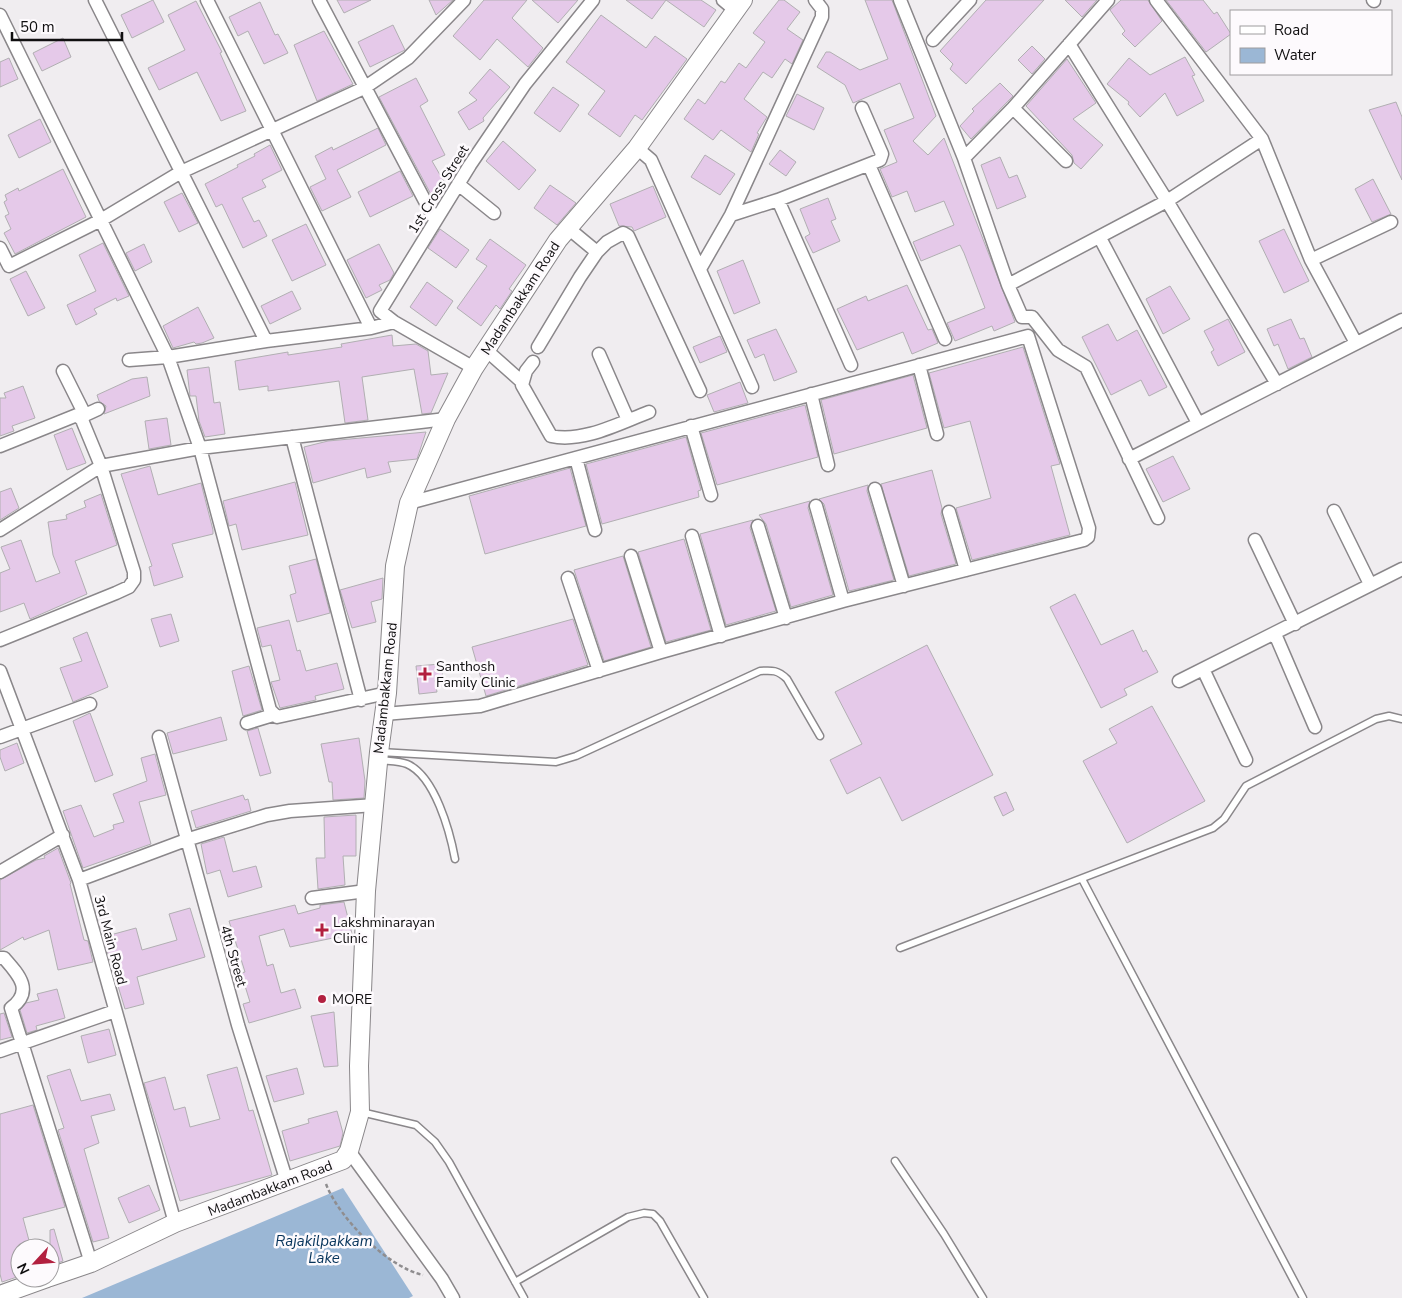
<svg xmlns="http://www.w3.org/2000/svg" width="1402" height="1298" viewBox="0 0 1402 1298" font-family="'Nunito Sans',sans-serif">
<rect width="100%" height="100%" fill="#f0edf0"/>
<path fill="#9bb7d5" d="M343,1188L413,1296L409,1298H82Z"/>
<path fill="#e5c9e9" stroke="#b1afb2" d="M153,0L164,22L132,38L121,15Z
M337,0H371L344,13Z
M429,0H453L436,15Z
M484,0H527L512,18L543,48L528,67L497,39L480,60L453,36Z
M532,0H578L558,23Z
M626,0H666L652,19Z
M666,0H701L716,10L704,27Z
M779,0H784L800,12L787,29L803,40L792,64L785,59L772,78L763,72L744,99L767,117L757,133L759,134L752,150L751,152L721,130L713,140L684,119L698,99L705,104L721,81L725,83L739,63L746,68L765,42L753,33Z
M865,0H892L936,116L913,141L928,155L944,138L1015,322L994,331L992,326L955,341L947,323L985,308L964,253L960,245L921,261L913,242L954,225L944,201L915,212L907,191L892,197L880,169L897,162L884,130L914,118L900,83L853,103L845,85L817,67L826,52H830L860,70L888,59Z
M986,0H1044L966,84L950,69L953,64L940,51Z
M1065,0H1097L1082,17Z
M1121,0H1148L1162,21L1135,47L1122,34L1125,31L1110,10Z
M1166,0H1203L1214,14L1217,12L1231,34L1206,52Z
M196,1L222,52L220,53L246,111L221,121L197,72L159,90L148,68L185,50L168,15Z
M260,2L275,35L278,34L288,53L264,64L248,31L238,36L229,17Z
M601,15L646,48L655,36L687,59L642,120L635,115L620,137L588,114L605,91L566,62Z
M393,25L405,50L370,67L358,42Z
M324,31L353,84L317,101L294,45Z
M63,38L71,57L42,71L33,53Z
M1032,46L1045,59L1032,74L1018,60Z
M1185,57L1195,75L1192,76L1204,101L1177,116L1165,93L1140,117L1128,104L1129,102L1107,84L1129,58L1150,75Z
M9,58L18,79L0,87V62Z
M1067,59L1096,103L1073,119L1103,145L1081,169L1074,163L1072,155L1026,106Z
M490,69L510,87L483,118L484,121L469,130L458,112L477,100L469,93Z
M416,78L428,101L420,106L445,155L432,161L447,187L435,202L379,97Z
M1000,83L1013,96L971,139L960,126L974,111L972,109Z
M553,87L579,105L560,132L534,113Z
M797,94L824,108L814,130L786,116Z
M1396,102L1402,117V180L1369,110Z
M40,119L51,142L19,158L8,135Z
M378,128L386,145L337,170L351,197L322,211L310,187L326,179L315,156L332,147L333,150Z
M503,141L536,170L519,190L486,161Z
M270,145L282,170L262,180L266,187L242,198L254,222L259,220L267,236L243,248L222,204L216,207L205,184L238,167L237,165L255,156L254,154Z
M780,150L796,162L786,176L769,164Z
M705,155L735,174L720,195L691,177Z
M1000,157L1009,178L1017,175L1026,197L997,209L981,165Z
M63,169L86,217L15,254L4,233L11,229L5,216L9,214L4,202L7,200L5,195L18,188L19,191Z
M400,171L413,196L370,217L358,192Z
M1373,179L1391,214L1372,222L1355,189Z
M550,185L576,203L557,225L534,208Z
M653,186L666,217L634,231L632,227L619,226L610,204Z
M182,193L198,223L179,232L164,202Z
M828,198L836,219L831,221L840,241L813,253L805,237L810,234L800,209Z
M306,224L326,265L292,281L272,240Z
M440,229L469,250L456,268L428,248Z
M1284,229L1309,281L1284,293L1259,241Z
M490,239L526,265L509,289L512,291L500,309L496,305L481,326L457,308L487,266L476,259Z
M103,243L129,296L117,301L116,298L94,309L97,314L76,325L67,305L96,291L79,255Z
M144,244L152,262L135,271L126,253Z
M379,244L394,273L390,280L379,285L382,290L366,298L347,260Z
M743,260L760,303L734,314L717,271Z
M26,271L45,308L28,316L10,279Z
M427,282L453,301L436,326L410,307Z
M907,285L928,330L932,329L938,343L912,354L903,332L857,350L837,309L866,296L868,301Z
M1170,286L1190,319L1163,334L1146,299Z
M292,291L301,309L270,324L261,306Z
M198,307L214,338L202,343L196,344L194,342L173,348L163,326Z
M1228,319L1245,352L1218,366L1211,352L1214,350L1204,331Z
M1291,319L1300,339L1304,338L1312,357L1288,369L1278,344L1274,346L1267,329Z
M1108,324L1117,341L1137,330L1167,387L1149,396L1141,380L1111,395L1082,337Z
M776,329L797,372L774,381L764,354L755,358L747,340Z
M392,335L393,346L416,344L428,351L431,375L448,373L431,413L422,414L414,369L362,377L368,420L345,423L339,381L268,391V386L239,390L235,361L288,352V355L342,347L341,344Z
M720,336L727,352L700,363L693,347Z
M1023,347L1060,464L1051,466L1070,535L972,560L956,508L991,498L970,421L944,428L929,373Z
M209,367L214,403L220,402L225,434L205,437L199,421L196,396H190L187,370Z
M913,375L927,428L834,454L821,400Z
M147,377L150,396L104,414L106,406L99,401L97,395L132,379Z
M740,382L748,403L714,412L707,395Z
M23,386L35,418L12,426L14,431L0,436V398H6L4,393Z
M805,405L818,457L717,485L701,433Z
M167,418L171,445L149,449L145,421Z
M72,428L86,463L67,470L54,435Z
M426,432L417,459L388,462L391,472L367,478L365,468L313,483L304,447L328,441Z
M686,437L701,490L698,491L699,497L602,524L586,464Z
M1173,456L1190,489L1163,502L1146,469Z
M150,466L158,495L201,483L213,530V534L172,544L183,577L154,586L149,567L152,566L121,474Z
M570,468L586,526L485,554L469,496Z
M932,470L942,508L941,514L956,564L909,576L881,484Z
M295,482L308,535L242,550L236,524L229,526L223,501Z
M868,485L867,491L894,580L849,591L824,504L819,499Z
M11,488L19,508L0,520V492Z
M101,494L117,545L75,561L87,594L30,619L24,603L0,612V573L10,569L1,547L21,540L36,582L60,573L53,555L48,522L67,519L66,515L86,507L84,501Z
M810,501L808,508L833,595L791,607L766,524L759,515Z
M753,520L750,528L776,611L726,625L700,534Z
M684,539L711,630L666,642L638,552Z
M623,556L651,647L604,661L574,570Z
M316,559L330,613L297,622L290,595L296,593L289,566Z
M383,578L382,599L371,602L376,622L352,628L340,590Z
M1075,594L1101,645L1133,630L1143,652L1146,650L1158,672L1124,689L1127,695L1101,708L1050,607Z
M171,614L179,641L160,647L151,619Z
M573,619L588,665L486,696L472,647Z
M289,620L297,651L300,650L306,671L337,663L344,689L315,696L316,700L280,708L271,682L280,680L271,645L262,647L257,628Z
M87,632L108,687L73,702L60,668L82,661L73,638Z
M927,645L993,775L902,821L880,777L847,794L830,760L862,744L835,692Z
M441,664L443,679L435,680L437,692L419,694L416,666Z
M249,666L262,710L243,716L232,671Z
M1152,706L1205,801L1127,843L1083,761L1117,743L1109,729Z
M90,713L113,775L95,782L73,721Z
M221,717L227,740L173,754L167,733Z
M258,728L271,773L260,776L247,731Z
M359,738L365,781L364,798L333,800L332,782H329L321,744Z
M17,743L24,763L5,771L0,757V750Z
M155,754L166,795L139,802L151,844L83,868L63,811L81,805L94,837L114,829L113,825L124,822L113,794L147,781L141,758Z
M1006,792L1014,810L1003,816L994,797Z
M243,795L245,800L248,799L251,811L196,828L191,811Z
M356,815V856H343L345,885L318,889L316,858H325L324,817Z
M224,837L233,872L256,866L262,887L228,897L220,870L207,874L201,844Z
M58,848L71,883L70,884L84,940L88,941L93,962L58,970L49,930L24,940L23,937L0,950V880L36,860L45,858L44,856Z
M344,902L352,934L290,947L284,929L259,936L267,966L273,964L281,993L295,989L301,1008L249,1023L243,1004L250,1002L241,973L245,972L229,921L295,905L298,914L320,908V905Z
M190,908L205,957L137,977L144,1004L125,1009L103,937L136,928L142,950L177,940L169,914Z
M57,989L65,1018L36,1026L37,1030L27,1033L20,1010L26,1003L39,1000L37,994Z
M334,1012L338,1066L324,1067L311,1016Z
M4,1013L12,1037L0,1040V1014Z
M109,1029L116,1055L88,1063L81,1036Z
M237,1067L249,1111L253,1110L272,1175L180,1201L144,1083L165,1077L174,1110L185,1107L190,1127L220,1119L207,1075Z
M297,1068L304,1094L274,1102L266,1076Z
M70,1069L81,1101L110,1094L115,1110L91,1116L99,1143L84,1149L109,1238L93,1242L58,1130L64,1128L47,1076Z
M33,1105L65,1207L23,1218L31,1248H20V1276L2,1282L0,1274V1114Z
M337,1111L343,1133L340,1146L290,1161L282,1131L309,1123L308,1119Z
M149,1185L160,1210L129,1223L118,1198Z
M54,1229L63,1261L50,1266V1230Z"/>
<g fill="none" stroke-linecap="round" stroke-linejoin="round">
<g stroke="#8a878a" stroke-width="9">
<path id="lane" d="M380,752L556,762L576,756L760,671C772,670 778,670 787,679L820,736
M380,760C388,761 400,761 407,764C435,776 450,832 455,859
M1082,879L1303,1298
M900,948L1213,828L1224,819L1246,786L1376,719L1389,716L1402,719
M361,1112L416,1125L435,1142L449,1162L524,1298
M895,1161L944,1234L983,1298
M515,1282L628,1217L644,1213L653,1214L660,1221L704,1298"/>
</g>
<g stroke="#8a878a" stroke-width="15">
<path id="street" d="M95,0L266,341
M207,0L371,328
M319,0L435,220
M723,0L735,10
M900,0L964,158L1008,285
M1156,0L1262,139L1311,260L1356,343
M1373,0L1374,1
M0,15L168,357L266,341L371,328L394,322
M933,40L970,0
M1069,44L1167,201L1277,384
M1013,108L1066,161
M637,148L651,160L752,387
M964,158L1013,108L1108,0
M869,165L945,339
M458,184L494,213
M778,200L851,365
M731,215L778,200L880,160L882,154L862,108
M568,228L597,252L607,242L623,233L628,236L700,391
M1100,238L1198,423
M0,248L9,266L101,220L181,172L364,88L408,58L464,0
M1311,260L1391,222
M700,269L731,215L822,17V9L815,0
M538,347L580,277L597,252
M486,350L522,382
M599,354L628,420
M129,360L168,357L200,448L270,710L277,717L387,693
M533,362L526,371L522,385L551,436C583,443 620,423 649,412
M919,365L937,434
M474,368L394,322L380,311L470,165L525,84L593,0
M63,371L85,415
M811,394L828,465
M82,420L85,415L98,409
M691,426L711,495
M292,437L361,700
M0,446L77,415L82,420L101,466L134,572V580L129,587L116,593L0,640
M576,458L595,530
M1129,459L1402,320
M875,489L904,586
M816,506L843,601
M1334,511L1370,584
M949,512L966,570
M1158,518L1086,367L1058,350L1032,317H1022L1008,285L1167,201L1262,139
M758,526L786,618
M0,530L101,466L200,448L446,419
M692,536L721,636
M1255,540L1295,624
M631,556L661,652
M568,578L599,671
M1275,634L1315,727
M1203,669L1246,760
M0,671L79,880L175,1223
M1179,681L1402,569
M384,714L480,706L661,652L843,601L1084,540L1088,537L1089,528L1028,336L409,503
M247,723L273,715
M0,737L90,704
M159,737L238,1025L287,1182
M0,872L63,835
M79,880L186,840L267,815L290,811L375,805
M312,898L366,891
M0,958H4C19,975 34,991 11,1008L91,1263
M0,1051L115,1011
M349,1151L442,1279L453,1298"/>
</g>
<g stroke="#8a878a" stroke-width="20">
<path id="secondary" d="M50,1277L91,1263L175,1223L343,1160L349,1151L360,1112L359,1066L366,891L379,752L387,693L395,566L409,503L446,419L474,368L558,240L637,148L743,0
M0,1295L47,1278"/>
</g>
<path stroke="#8f8d8f" stroke-width="2.5" stroke-dasharray="4 2.5" stroke-linecap="butt" d="M326,1184C339,1218 387,1267 423,1275"/>
<use href="#lane" stroke="#fff" stroke-width="6"/>
<use href="#street" stroke="#fff" stroke-width="12"/>
<use href="#secondary" stroke="#fff" stroke-width="18"/>
</g>
<g fill="#b2203f" stroke="#fdfafd" stroke-width="2">
<path d="M422.5 666.5h5v5h5v5h-5v5h-5v-5h-5v-5h5z"/>
<path d="M319.5 922.5h5v5h5v5h-5v5h-5v-5h-5v-5h5z"/>
<circle cx="322" cy="999" r="5"/>
</g>
<g text-anchor="middle" stroke-width="5" stroke-linejoin="round" paint-order="stroke">
<g font-size="14" fill="#100f10" stroke="#fdfafd">
<text transform="translate(438 189) rotate(-58)" y="5">1st Cross Street</text>
<text transform="translate(520 298) rotate(-57)" y="5">Madambakkam Road</text>
<text transform="translate(385 688) rotate(-84)" y="5">Madambakkam Road</text>
<text transform="translate(111 940) rotate(75)" y="5">3rd Main Road</text>
<text transform="translate(234 956) rotate(74)" y="5">4th Street</text>
<text transform="translate(270 1188) rotate(-21)" y="5">Madambakkam Road</text>
</g>
<g font-size="14" fill="#100f10" stroke="#fdfafd" text-anchor="start">
<text x="436" y="671">Santhosh<tspan x="436" dy="16">Family Clinic</tspan></text>
<text x="333" y="927">Lakshminarayan<tspan x="333" dy="16">Clinic</tspan></text>
<text x="332" y="1004">MORE</text>
</g>
<g font-size="15" font-style="italic" fill="#06335a" stroke="#fdfafd">
<text x="324" y="1246">Rajakilpakkam<tspan x="324" dy="17">Lake</tspan></text>
</g>
</g>
<rect x="1230" y="10" width="162" height="65" fill="#fdfafd" stroke="#9e9c9e"/>
<rect x="1240" y="26" width="25" height="8" fill="#ffffff" stroke="#9e9c9e"/>
<text x="1274" y="35" font-size="15" fill="#100f10">Road</text>
<rect x="1240" y="48" width="25" height="15" fill="#9bb7d5" stroke="#9e9c9e"/>
<text x="1274" y="60" font-size="15" fill="#100f10">Water</text>
<g transform="translate(35 1263) rotate(244)"><circle r="24" fill="#fdfafd" stroke="#9e9c9e"/>
<path d="M0-4L9 19L0 12L-9 19Z" fill="#b2203f"/>
<text y="-8" font-size="14" font-weight="bold" text-anchor="middle" fill="#100f10">N</text>
</g>
<path d="M12 32v8h110v-8" fill="none" stroke="#100f10" stroke-width="2.5"/>
<text x="20" y="32" font-size="15" fill="#100f10" stroke="#fdfafd" stroke-width="4" paint-order="stroke">50 m</text>
</svg>
